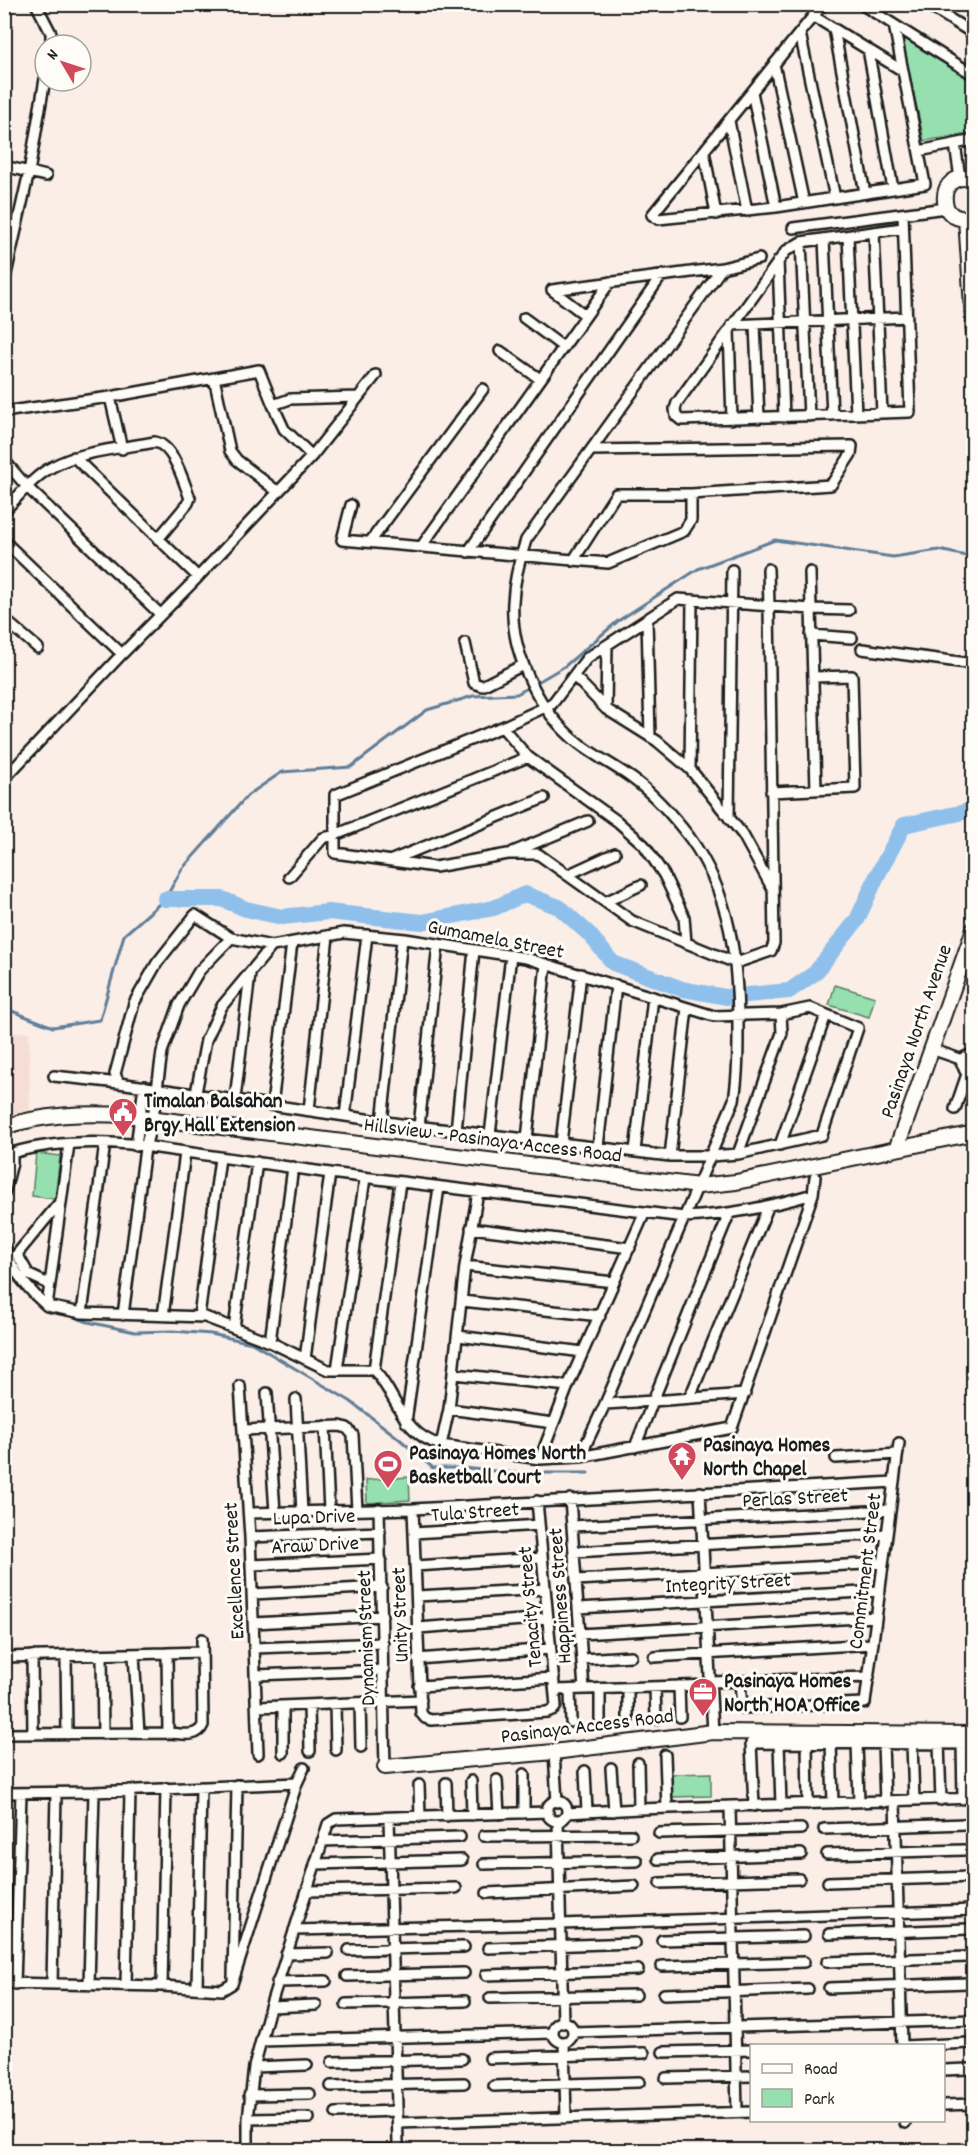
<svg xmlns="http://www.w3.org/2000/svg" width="978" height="2155" viewBox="0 0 978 2155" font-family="Dekko,sans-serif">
<rect width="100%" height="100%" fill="#faeee7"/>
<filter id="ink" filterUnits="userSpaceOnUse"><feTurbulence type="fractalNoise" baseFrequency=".0167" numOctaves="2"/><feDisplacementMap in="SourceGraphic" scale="12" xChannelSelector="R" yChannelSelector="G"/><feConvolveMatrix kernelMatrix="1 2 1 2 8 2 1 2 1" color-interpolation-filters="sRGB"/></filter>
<g filter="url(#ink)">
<path fill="#f7ded4" d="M29,1032L30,1114L5,1119L4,1033Z"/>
<path fill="#96dfae" stroke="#597e65" stroke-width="1.5" d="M906,39H910L973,80V133L924,141L903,43Z
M835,985L875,997L869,1017L829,1005Z
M36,1153L60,1156L55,1199L32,1196Z
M409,1477L410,1500L367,1503L366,1480Z
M711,1773V1796L672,1797L671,1774Z"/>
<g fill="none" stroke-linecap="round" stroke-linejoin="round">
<path stroke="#617e98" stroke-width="3" d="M4,1008L53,1027L100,1020L124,935L165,899L182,869L248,795L282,772L351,767L427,710L473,696L517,694L565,666L618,621L698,569L775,540L893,557L939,550L971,557
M4,1270L8,1275L25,1290
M66,1314L88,1322L135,1332L173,1331L211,1334L252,1343L350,1401L397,1437L433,1468H462L518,1473H588"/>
<path stroke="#8fc0eb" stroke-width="16" d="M165,899H222L246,909L282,917L328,912L422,922L494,908L525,894L559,907L589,934L613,963L682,989L726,997L789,991L815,973L857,920L877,876L904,825L974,810"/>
<g stroke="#1c1c1c" stroke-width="14">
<path id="street" d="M36,4L51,33V45
M823,4L652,215L658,219L776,207L925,184L894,25
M861,4L974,75
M926,4L974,34
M813,16L903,71
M834,29L865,193
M800,33L835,198
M868,49L893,189
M774,64L804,203
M752,92L776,207
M729,121L747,211
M955,144L960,178
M704,151L716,214
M919,151L974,140
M4,166L46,176
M903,214L910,412L681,420L676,416L675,409L677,403L786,251L801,242L903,228
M793,228L946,208
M874,232L882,413
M848,236L856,414
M824,239L832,415
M801,242L809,416
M778,261L784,417
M4,283L29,172L45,79
M585,315L552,290L722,268L759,259
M524,318L563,347
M732,325L907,317
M755,325L759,418
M729,330L732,419
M500,351L540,379
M214,378L230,451L237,460L278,492
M110,397L122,449
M4,413L10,411L110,397L259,370L273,405
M312,456L284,429L273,405L290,399L357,397
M74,457L198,577
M4,460L27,487L160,614
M351,505L342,540L608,563L684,531L691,520V494
M4,511C19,496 33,477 52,467C80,451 123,448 155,442C174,446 183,481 190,498L188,503L158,539
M4,541L122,654
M370,542L483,389
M421,547L610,282
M468,552L662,275
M573,561L616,494H691L831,485L851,454L852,446L592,450
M768,569L769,607L774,943L771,951L736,963L632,921L538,854H508L435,867L335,853V795L502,727L552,704L587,658L678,599L811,609L849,610
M810,572L816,790
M4,619L38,648
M647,619L650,737
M811,635L852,638
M465,643L474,683L482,686L523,665
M862,649L974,664
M574,676L606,709L657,741L690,769L743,835L772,888
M606,709L607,645
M502,727L528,757L617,821L644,845L664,875L684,917L686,943
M690,769L692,600
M4,779L122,654L198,577L312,456L376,375
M771,792L855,788L852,676L813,677
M729,818L732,570
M513,852L588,821
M392,860L544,798
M567,875L615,853
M289,877L323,838L335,835L528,757
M605,902L641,885
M195,915L231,938L272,946L344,933L405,939L526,958L714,1016L781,1014L810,1008L858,1028L822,1135L738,1154L711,1156H670L407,1125L119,1083L115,1074L134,1003L157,963Z
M931,1049L963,1060
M972,1075L965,1071L962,1064L965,1057L974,1053
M54,1076L119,1083
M196,1093L206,1040L222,1006L272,946
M235,1099L250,974
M272,1105L292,943
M955,1109L967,1074
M309,1110L328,936
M345,1116L367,935
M382,1122L402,939
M419,1127L438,944
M456,1131L474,950
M490,1135L511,955
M527,1139L546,964
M561,1143L581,974
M69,1144L47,1306L82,1313L205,1317L270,1342L328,1370H374C399,1398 401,1434 441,1445
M780,1145L826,1015
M136,1146L144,1086
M598,1147L616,985
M635,1151L653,997
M738,1154L782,1033L781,1014
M670,1156L687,1008
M478,1192L465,1266L449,1409L441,1445L540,1459L580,1457L732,1428L813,1194L815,1177
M4,1194L12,1163V1153C49,1142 92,1141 130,1144L330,1173L684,1217C730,1215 768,1207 813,1194
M471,1228L630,1248
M4,1246C12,1271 27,1289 47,1306
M465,1266L614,1282
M49,1284L29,1275L17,1254L60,1202
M462,1301L600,1316
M82,1313L105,1143
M123,1315L145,1148L153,1118L162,1052L179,1005L199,971L231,938
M163,1316L185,1153
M199,1316L220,1158
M234,1328L257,1162
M458,1336L583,1352
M270,1342L293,1167
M305,1359L330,1173
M337,1370L365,1178
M374,1370L400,1182
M454,1374L568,1386
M240,1386L250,1537L258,1754
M267,1393L275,1512
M690,1397L768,1207
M296,1399L302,1512
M605,1404L653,1401L729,1214
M449,1409L553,1423
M406,1422L439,1187
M325,1426L329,1511
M243,1430L340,1426L347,1428L353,1435L357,1510
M635,1447L653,1401L745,1394
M580,1457L605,1404L734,1100C738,1076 738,1053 738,1028C738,960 731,895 690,838C674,817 655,795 633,779C613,764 588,753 570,736C536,705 510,649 513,602C514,581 519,561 526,540L722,268
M836,1458L897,1454
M540,1459L568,1386L645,1212
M700,1492L713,1732
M570,1499L584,1689
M379,1509L385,1767
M413,1509C416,1577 418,1645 421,1713L425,1718L431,1720L547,1712L554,1709L556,1706L537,1501
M249,1513L413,1509L894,1482
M572,1526L890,1510
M414,1533L539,1525
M250,1537L380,1532
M574,1552L887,1534
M252,1565L381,1559
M415,1566L542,1558
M576,1580L883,1563
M253,1594L382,1587
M417,1596L545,1589
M578,1608L880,1591
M254,1623L382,1616
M418,1628L548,1618
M580,1634L876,1617
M255,1648L383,1643
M167,1653L202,1652
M102,1655L103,1734
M134,1655L139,1733
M32,1656L33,1734
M66,1656L67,1734
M4,1657L167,1653L168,1733L4,1734
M654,1657L873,1644
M417,1659L550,1649
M582,1659L631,1656
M256,1675L384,1670
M740,1681L742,1708L865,1703L899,1443
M711,1682L869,1677
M419,1686L554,1678
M679,1686L680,1717
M655,1687L656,1719
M628,1688V1719
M555,1690L712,1685
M570,1690L571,1722
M360,1703L361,1747
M335,1704L336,1750
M309,1705L310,1751
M283,1706V1753
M258,1707L421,1700
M600,1719V1689
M168,1733C181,1733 197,1739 203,1725L202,1639
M779,1743L781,1805
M807,1743L808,1804
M831,1743L833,1803
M857,1743L859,1802
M883,1743L885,1802
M912,1743L914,1800
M939,1743L941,1800
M962,1744L963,1799
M554,1752L557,1802
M665,1755L667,1808
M638,1763L639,1809
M611,1768L614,1811
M585,1771L587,1812
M524,1774V1813
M497,1780L499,1814
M471,1781L472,1815
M446,1783L447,1816
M419,1785L420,1817
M4,1793L94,1792L297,1783
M895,1801L902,2046
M547 1811a10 10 0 1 1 20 0a10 10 0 1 1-20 0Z
M754,1806L751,1743L974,1744
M730,1807L737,2112
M567,1813L639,1809L974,1798
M558,1821L563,2023
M824,1829L965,1824
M659,1833L801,1829
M484,1836L631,1835
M322,1841L460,1837
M827,1854L964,1850
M658,1859L801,1854
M315,1864L462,1860
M484,1864L637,1861
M828,1882L972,1877
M660,1883L799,1879
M307,1891L456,1888
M487,1893L634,1886
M294,1930L561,1924L974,1910
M829,1934L968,1929
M662,1940L804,1936
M488,1948L635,1943
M349,1950L464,1947
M286,1954L328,1953
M827,1962L967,1957
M662,1966L804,1962
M486,1975L638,1970
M347,1976L464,1973
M233,1978L237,1785
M277,1982L326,1981
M4,1983L162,1986L222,1990L232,1984L297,1783L304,1768
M15,1984L21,1793
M52,1984L56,1793
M89,1985L94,1792
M126,1986L130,1790
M162,1986L166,1788
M197,1988L201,1787
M829,1988L968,1983
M664,1994L808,1989
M490,1998L636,1995
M346,2004L465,2001
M270,2007L316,2005
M553 2032a10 10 0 1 1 20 0a10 10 0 1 1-20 0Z
M573,2032L974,2020
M261,2041L553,2033
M564,2042L566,2118
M903,2046L970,2043
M663,2052L752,2050
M490,2058L644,2053
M332,2062L462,2059
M254,2067L307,2065
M944,2070L968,2069
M666,2078L752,2076
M331,2086L464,2083
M494,2086L639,2082
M249,2095L310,2094
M944,2105L974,2104
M336,2113L397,2111
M248,2119L309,2118
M904,2120L905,2123
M398,2123L752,2112
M250,2150L248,2144V2119L254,2067L270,2007L328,1824L336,1819L548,1812
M366,2150H392L397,2148L398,2143L389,1818"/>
</g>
<g stroke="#1c1c1c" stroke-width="18">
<path id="secondary" d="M974,180C935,166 935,231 974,216
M966,219L974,335
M4,1127C43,1114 84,1113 125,1115L699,1186L736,1182L974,1133
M897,1147L974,929
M385,1767L554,1752L713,1732L974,1734"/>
</g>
<use href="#street" stroke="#fdfcf7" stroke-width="9"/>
<use href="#secondary" stroke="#fdfcf7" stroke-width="14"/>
</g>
</g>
<defs>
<g id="civic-pin" transform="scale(1.5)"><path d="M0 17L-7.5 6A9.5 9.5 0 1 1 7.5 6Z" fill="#d1495b" stroke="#fdfcf7"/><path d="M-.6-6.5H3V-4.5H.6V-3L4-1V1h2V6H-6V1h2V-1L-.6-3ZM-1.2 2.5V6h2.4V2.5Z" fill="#fff"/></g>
<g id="temple-pin" transform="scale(1.5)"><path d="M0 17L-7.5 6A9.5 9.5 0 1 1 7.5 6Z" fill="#d1495b" stroke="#fdfcf7"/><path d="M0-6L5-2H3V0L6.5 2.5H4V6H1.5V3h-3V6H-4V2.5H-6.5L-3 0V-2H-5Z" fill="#fff"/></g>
<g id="stadium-pin" transform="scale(1.5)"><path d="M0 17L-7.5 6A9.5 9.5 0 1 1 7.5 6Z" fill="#d1495b" stroke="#fdfcf7"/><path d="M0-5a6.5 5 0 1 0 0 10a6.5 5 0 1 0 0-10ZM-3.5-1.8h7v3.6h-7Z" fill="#fff"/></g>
<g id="office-pin" transform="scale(1.5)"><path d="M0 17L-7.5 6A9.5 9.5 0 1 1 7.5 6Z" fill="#d1495b" stroke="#fdfcf7"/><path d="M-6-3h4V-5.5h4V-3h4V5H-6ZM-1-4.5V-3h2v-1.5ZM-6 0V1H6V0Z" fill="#fff"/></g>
</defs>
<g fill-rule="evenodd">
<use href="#civic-pin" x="123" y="1112"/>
<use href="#temple-pin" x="682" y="1456"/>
<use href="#stadium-pin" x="388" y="1464"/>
<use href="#office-pin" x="703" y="1692"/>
</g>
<g text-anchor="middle" stroke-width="6" stroke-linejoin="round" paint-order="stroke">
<g font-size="21" fill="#1c1c1c" stroke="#fdfcf7">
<text transform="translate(496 938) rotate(11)" y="7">Gumamela Street</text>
<text transform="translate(915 1031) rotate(-71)" y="7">Pasinaya North Avenue</text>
<text transform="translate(493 1139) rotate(7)" y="7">Hillsview - Pasinaya Access Road</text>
<text transform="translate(795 1497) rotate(-3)" y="7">Perlas Street</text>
<text transform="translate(475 1511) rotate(-4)" y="7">Tula Street</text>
<text transform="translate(314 1516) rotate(-2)" y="7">Lupa Drive</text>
<text transform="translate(315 1544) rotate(-3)" y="7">Araw Drive</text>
<text transform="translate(233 1571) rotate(-93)" y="7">Excellence Street</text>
<text transform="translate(864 1571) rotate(-83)" y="7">Commitment Street</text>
<text transform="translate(728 1582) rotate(-3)" y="7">Integrity Street</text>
<text transform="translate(559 1596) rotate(-94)" y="7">Happiness Street</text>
<text transform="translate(529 1607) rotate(-95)" y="7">Tenacity Street</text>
<text transform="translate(399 1615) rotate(-92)" y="7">Unity Street</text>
<text transform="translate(365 1638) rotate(-92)" y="7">Dynamism Street</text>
<text transform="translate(587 1725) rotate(-7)" y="7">Pasinaya Access Road</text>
</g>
<g font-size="21" font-weight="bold" fill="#1c1c1c" stroke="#fdfcf7" text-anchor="start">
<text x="144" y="1107">Timalan Balsahan<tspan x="144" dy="24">Brgy Hall Extension</tspan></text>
<text x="703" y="1451">Pasinaya Homes<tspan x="703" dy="24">North Chapel</tspan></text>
<text x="409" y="1459">Pasinaya Homes North<tspan x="409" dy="24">Basketball Court</tspan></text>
<text x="724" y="1687">Pasinaya Homes<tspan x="724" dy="24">North HOA Office</tspan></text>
</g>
</g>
<rect width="978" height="2155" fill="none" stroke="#fdfcf7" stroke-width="24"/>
<rect x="12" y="12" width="954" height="2131" fill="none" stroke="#1c1c1c" stroke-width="2" filter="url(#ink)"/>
<rect x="750" y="2044" width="195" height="78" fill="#fdfcf7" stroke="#a3a29f" stroke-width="1.5"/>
<rect x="762" y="2064" width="30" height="9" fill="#fdfcf7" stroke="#a3a29f" stroke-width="1.5"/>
<text x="804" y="2074" font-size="18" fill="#1c1c1c">Road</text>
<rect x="762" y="2089" width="30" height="18" fill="#96dfae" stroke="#a3a29f" stroke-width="1.5"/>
<text x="804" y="2104" font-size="18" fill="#1c1c1c">Park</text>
<g transform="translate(63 63) rotate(309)"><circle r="28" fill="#fdfcf7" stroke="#a3a29f" stroke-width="1.5"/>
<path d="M0-4.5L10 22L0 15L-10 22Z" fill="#d1495b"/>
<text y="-9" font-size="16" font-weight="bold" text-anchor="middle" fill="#1c1c1c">N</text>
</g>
</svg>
